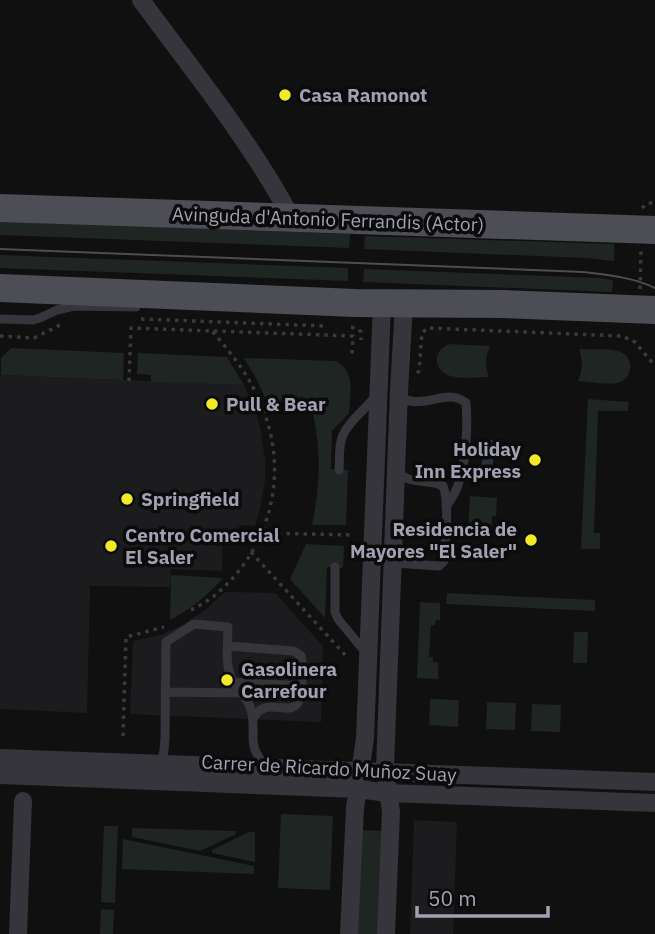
<svg xmlns="http://www.w3.org/2000/svg" width="655" height="934" viewBox="0 0 655 934" font-family="'IBM Plex Sans',sans-serif">
<rect width="100%" height="100%" fill="#101011"/>
<path fill="#1c1c1e" d="M0,375L244,385L254,406L260,427L265,460V482L261,504L255,526L241,525L223,542L222,571L171,569L170,587L90,586L87,713L0,709Z
M225,592L275,593L323,646L321,722L130,714L133,641L161,635L184,624L206,609Z
M414,820L457,822L453,934H410Z"/>
<path fill="#1e2522" d="M0,221L350,234L349,248L0,235Z
M365,236L614,244V261L587,258L364,249Z
M0,255L348,268V281L0,268Z
M364,269L599,278L613,280L612,292L363,282Z
M449,344L490,346C485,357 485,365 489,377C473,377 441,383 437,362C436,353 441,348 449,344Z
M11,348L124,353L123,380L1,375V358Z
M579,349C591,350 606,348 618,351C635,355 634,379 617,383C608,385 589,382 578,381C583,369 583,361 579,349Z
M138,353L227,357L244,385L151,382V375L137,374Z
M244,358L336,361C356,371 350,394 349,413L332,431L331,469L348,470L346,525H312C321,480 321,448 311,404L267,402L256,378Z
M588,399L629,402L628,411H598L594,533H600V549H581Z
M470,496L497,498L496,516H492L491,534L468,532Z
M306,544L344,546L343,568L327,567L325,618L290,579Z
M171,575L223,578C208,595 190,610 170,620Z
M447,593L595,600V611L446,604Z
M420,602L440,603V620H436L435,625L431,626L429,657H433V662H438V679L417,678Z
M574,632H588L587,663H573Z
M430,699L459,700L458,727L429,725Z
M487,702L516,703L515,730L486,729Z
M532,704L561,705L560,732L531,731Z
M281,814L333,816L330,890L278,888Z
M104,826H118L115,903L101,902Z
M132,828L236,831V834L200,851L132,837Z
M360,830L385,831L382,934H357Z
M249,832H255V862L212,853V850Z
M123,839L254,866V874L122,869Z
M101,909L114,910L113,934H100Z"/>
<path fill="#2b2f3b" d="M483,440H494L493,465L485,481H481Z"/>
<g fill="none" stroke-linecap="round" stroke-linejoin="round">
<path stroke="#39393f" stroke-width="3.5" stroke-dasharray="3.5 5" stroke-linecap="butt" d="M642,208L648,203H655
M640,289L641,251
M141,319L326,326
M351,327L358,329L361,332V340
M0,336L34,338L64,323
M417,373L419,371L422,333L427,328L622,336L635,342L655,366
M129,381L131,328L353,336L352,354
M261,533L353,535
M251,552L347,657
M191,610C199,606 207,601 214,596C270,550 290,474 262,407C251,378 232,354 212,331
M123,736L126,637L164,627"/>
<path stroke="#35353b" stroke-width="9" d="M0,319L33,320L40,318L57,310L74,306L136,307
M400,394L402,398C423,410 449,387 466,403C468,425 466,462 459,482C457,491 451,499 446,507
M339,470C340,459 338,445 343,435C350,419 366,410 376,395
M393,563L439,566L444,561C445,541 450,504 443,486C429,478 407,486 397,470
M335,567V612L338,619L366,653
M228,646L294,651L301,656C303,665 302,674 302,684C300,732 269,688 253,719
M233,682L302,686
M165,692L243,693
M160,764L164,751L165,738L166,642L194,624L228,627C228,644 224,666 233,681C239,691 248,698 251,710C258,734 244,744 267,767"/>
<path stroke="#35353b" stroke-width="18" d="M141,0C193,71 249,139 291,217
M0,758L655,782
M0,775L358,789L388,793L655,803
M18,934L23,801
M349,934L355,808L365,738L382,303
M386,934L391,812L385,768L399,391L404,303"/>
<path stroke="#4d4d55" stroke-width="28" d="M0,208L655,230
M0,288L355,303L503,304L655,310"/>
<path stroke="#4d4d55" stroke-width="2" d="M0,249L583,272C608,275 632,277 655,288"/>
</g>
<g fill="#f0ea28" stroke="#0b0b0c" stroke-width="2.5">
<circle cx="285" cy="95" r="7"/>
<circle cx="212" cy="404" r="7"/>
<circle cx="535" cy="460" r="7"/>
<circle cx="127" cy="499" r="7"/>
<circle cx="531" cy="540" r="7"/>
<circle cx="111" cy="546" r="7"/>
<circle cx="227" cy="680" r="7"/>
</g>
<g text-anchor="middle" stroke-width="7" stroke-linejoin="round" paint-order="stroke">
<g font-size="19" font-weight="bold" fill="#a1a1b2" stroke="#0b0b0c" text-anchor="start">
<text x="299" y="102">Casa Ramonot</text>
<text x="226" y="411">Pull &amp; Bear</text>
<text x="521" y="456" text-anchor="end">Holiday<tspan x="521" dy="22">Inn Express</tspan></text>
<text x="141" y="506">Springfield</text>
<text x="517" y="536" text-anchor="end">Residencia de<tspan x="517" dy="22">Mayores "El Saler"</tspan></text>
<text x="125" y="542">Centro Comercial<tspan x="125" dy="22">El Saler</tspan></text>
<text x="241" y="676">Gasolinera<tspan x="241" dy="22">Carrefour</tspan></text>
</g>
<g font-size="19" fill="#a1a1b2" stroke="#0b0b0c">
<text transform="translate(328 219) rotate(2)" y="7">Avinguda d'Antonio Ferrandis (Actor)</text>
<text transform="translate(329 768) rotate(3)" y="7">Carrer de Ricardo Muñoz Suay</text>
</g>
</g>
<path d="M417 906v10h131v-10" fill="none" stroke="#a1a1b2" stroke-width="3.5"/>
<text x="428" y="906" font-size="21" fill="#a1a1b2" stroke="#0b0b0c" stroke-width="5" paint-order="stroke">50 m</text>
</svg>
